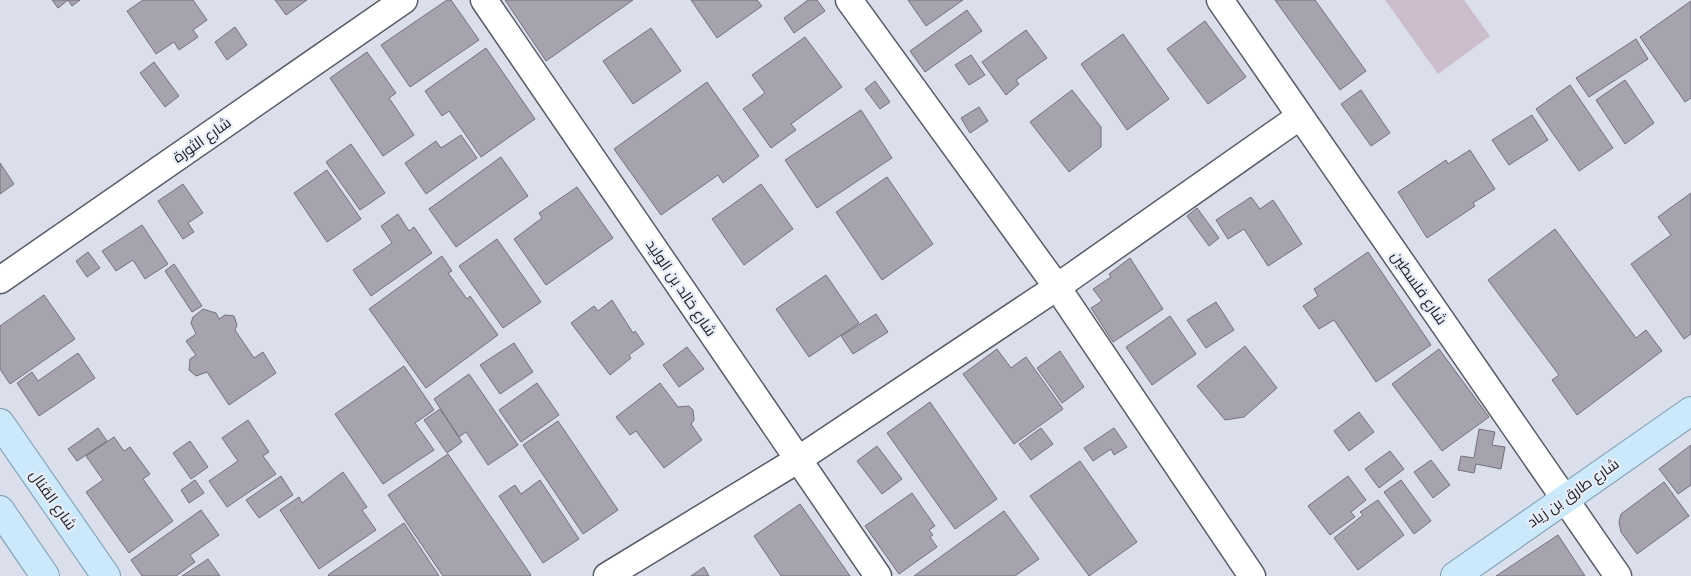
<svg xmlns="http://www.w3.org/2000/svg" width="1691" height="576" viewBox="0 0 1691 576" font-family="Figtree,Cairo,sans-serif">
<rect width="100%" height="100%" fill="#dadfeb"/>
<path fill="#ccbdcc" d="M1385,0H1464L1490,36L1438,74Z"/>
<path fill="#a6a3af" stroke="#73717c" d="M52,0H80L72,6L68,0L58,8Z
M143,0H193L207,20L193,30L198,37L179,50L174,42L156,54L127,11Z
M275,0H307L286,15Z
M447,0H451L479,40L410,87L381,45Z
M505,0H633L546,61Z
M691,0H757L762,6L717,38Z
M808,0H817L825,11L794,33L784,18Z
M908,0H963L926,26Z
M1275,0H1315L1366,71L1340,90Z
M1691,1V98L1685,102L1640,37Z
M967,10L982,31L925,72L910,51Z
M1205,21L1246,77L1208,104L1167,49Z
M235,27L247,45L227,60L215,42Z
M651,28L681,71L633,104L603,61Z
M1026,30L1047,58L1016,80L1019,84L1006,95L982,62Z
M1123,34L1169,99L1127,130L1081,64Z
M805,37L842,87L791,124L796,130L771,148L743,109L765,93L752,75Z
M1636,39L1648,59L1589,97L1576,78Z
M486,48L535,119L481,157L449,111L442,116L425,91Z
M367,52L396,93L389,98L414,135L383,156L330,78Z
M971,55L985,75L969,85L955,65Z
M154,62L179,96L165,107L140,73Z
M1625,80L1654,123L1625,144L1596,100Z
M875,81L890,102L880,109L865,89Z
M707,82L759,156L723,183L718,175L661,215L614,149Z
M1570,85L1613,148L1579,171L1536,109Z
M1072,90L1101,127V147L1069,172L1030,122Z
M1361,90L1390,133L1371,146L1341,104Z
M979,107L988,121L970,133L961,118Z
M861,110L892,158L817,208L785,160Z
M1532,115L1548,140L1509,165L1492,140Z
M461,135L477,158L426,194L405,163L436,141L441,148Z
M351,144L385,193L360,210L326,162Z
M1470,150L1495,189L1473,203L1475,206L1427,238L1398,192L1446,160L1448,164Z
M501,157L528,196L456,247L429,209Z
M0,163L14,184L0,194Z
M327,170L361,219L327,242L294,193Z
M887,177L933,244L882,280L836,212Z
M183,184L203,213L188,223L194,232L183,239L158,201Z
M761,184L793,229L744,265L712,219Z
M577,187L613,238L546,285L514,239L542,218L539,213Z
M1691,193V334L1684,339L1631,264L1671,235L1658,217Z
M1251,197L1260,209L1273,200L1302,244L1268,266L1244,229L1228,239L1216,220Z
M1197,208L1219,238L1209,246L1187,216Z
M398,214L409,231L414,227L432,253L371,296L353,270L392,243L381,226Z
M142,225L168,264L145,279L133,260L116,271L102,251Z
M1555,229L1636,338L1646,330L1662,351L1577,415L1552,380L1559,375L1488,280Z
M497,239L541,302L503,328L459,266Z
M88,252L100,268L87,277L76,261Z
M1368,252L1431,345L1376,382L1334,320L1319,329L1303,306L1318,296L1314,289Z
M442,256L452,271L448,273L467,299L470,296L498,335L426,388L369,309Z
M1130,258L1163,309L1113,342L1091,308L1102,301L1093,289L1111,277L1109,274Z
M174,264L202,306L192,312L165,271Z
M826,275L859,323L809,357L776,309Z
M44,295L75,339L10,384L0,369V326Z
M612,300L633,333L635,331L644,344L629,355L631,358L610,375L571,323L594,306L598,311Z
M1216,302L1234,330L1206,348L1187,320Z
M203,309L216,313L219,319L225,315L234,316L237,325L235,330L254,358L263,352L276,373L229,405L207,372L196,376L189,370L190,359L196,355L186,341L196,334L191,323L193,317Z
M876,314L888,332L853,354L841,336Z
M1170,316L1196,354L1152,385L1126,347Z
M514,343L533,372L500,394L480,365Z
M1245,346L1277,388L1244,417L1225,420L1197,386Z
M687,347L704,369L679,387L663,365Z
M997,349L1011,368L1026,357L1063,409L1014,444L963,374Z
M1439,349L1489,417L1442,451L1392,384Z
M1060,351L1084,387L1062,403L1037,368Z
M78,353L95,378L39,416L17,383L32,372L38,381Z
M404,366L434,410L415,423L434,450L383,484L335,414Z
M469,374L518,445L488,465L466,432L459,437L434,399Z
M537,383L559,415L521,442L499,410Z
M660,383L678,407L689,406L693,410L694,420L691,424L702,440L664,468L636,431L630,435L616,417Z
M930,402L997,499L955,529L887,433Z
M440,409L462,442L447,453L424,420Z
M1359,412L1374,432L1349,451L1334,431Z
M248,420L269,452L263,456L276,474L227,507L209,481L238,461L222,438Z
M558,421L618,510L583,534L523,445Z
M98,428L107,441L77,461L68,449Z
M1041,428L1053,444L1031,460L1019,444Z
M1114,428L1127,447L1114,455L1111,449L1093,461L1084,448Z
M1479,429L1495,432L1492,445L1505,447L1501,469L1476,464L1474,473L1458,470L1461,456L1474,458Z
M114,437L124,451L130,447L150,474L143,479L173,521L129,553L86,492L103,480L86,456Z
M190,441L208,467L191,479L173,453Z
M1691,445V485L1678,494L1659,469Z
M877,446L902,479L882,494L857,461Z
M1390,451L1404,469L1379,488L1365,469Z
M448,454L531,575L530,576H443L388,495Z
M1431,460L1450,485L1433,498L1414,472Z
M1080,461L1137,542L1089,576L1030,496Z
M343,472L367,507L362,510L376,530L319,569L280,510L299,497L302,503Z
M281,476L293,495L259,518L246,500Z
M1348,476L1366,500L1351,512L1355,517L1330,535L1308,506Z
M195,480L204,493L189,503L181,490Z
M540,480L579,539L543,563L499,496L515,485L521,494Z
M1401,480L1431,521L1414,534L1384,492Z
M1664,482L1689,516L1637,554L1621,532L1619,522L1621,514Z
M912,493L935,526L929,530L933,535L930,537L937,547L899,574L865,526Z
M1378,500L1404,535L1358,570L1334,538L1363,515L1360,512Z
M800,504L850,576H781L754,536Z
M201,510L219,535L190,555L195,562L176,576H142L131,560Z
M1004,511L1039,559L1015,576H914Z
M404,523L439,576H329L328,575Z
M1558,535L1585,576H1496Z
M208,559L220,576H182Z
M704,567L709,576H691Z"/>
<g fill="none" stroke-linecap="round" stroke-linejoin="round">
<g stroke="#585c66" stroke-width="29">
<path id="minor" d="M484,0L878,576
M849,0L1057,287L1252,576
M1220,0L1618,576
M0,280L404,0
M607,576L799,459L1057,287L1299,117"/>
</g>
<g stroke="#7a9ab0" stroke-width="30">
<path id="major" d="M0,423L106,576
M0,510L45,576
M1455,576L1691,411"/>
</g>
<use href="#minor" stroke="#fff" stroke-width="26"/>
<use href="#major" stroke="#cce9fc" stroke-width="28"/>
</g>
<g text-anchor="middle" stroke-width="4.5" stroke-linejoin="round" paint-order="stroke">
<g font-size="15" fill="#202126" stroke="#e7edf8">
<text transform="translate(202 140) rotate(-35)" y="5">شارع الثورة</text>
<text transform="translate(681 288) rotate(56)" y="5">شارع خالد بن الوليد</text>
<text transform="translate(1419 288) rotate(55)" y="5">شارع فلسطين</text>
<text transform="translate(1573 493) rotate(-35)" y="5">شارع طارق بن زياد</text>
<text transform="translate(53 500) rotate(55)" y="5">شارع القنال</text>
</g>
</g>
</svg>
